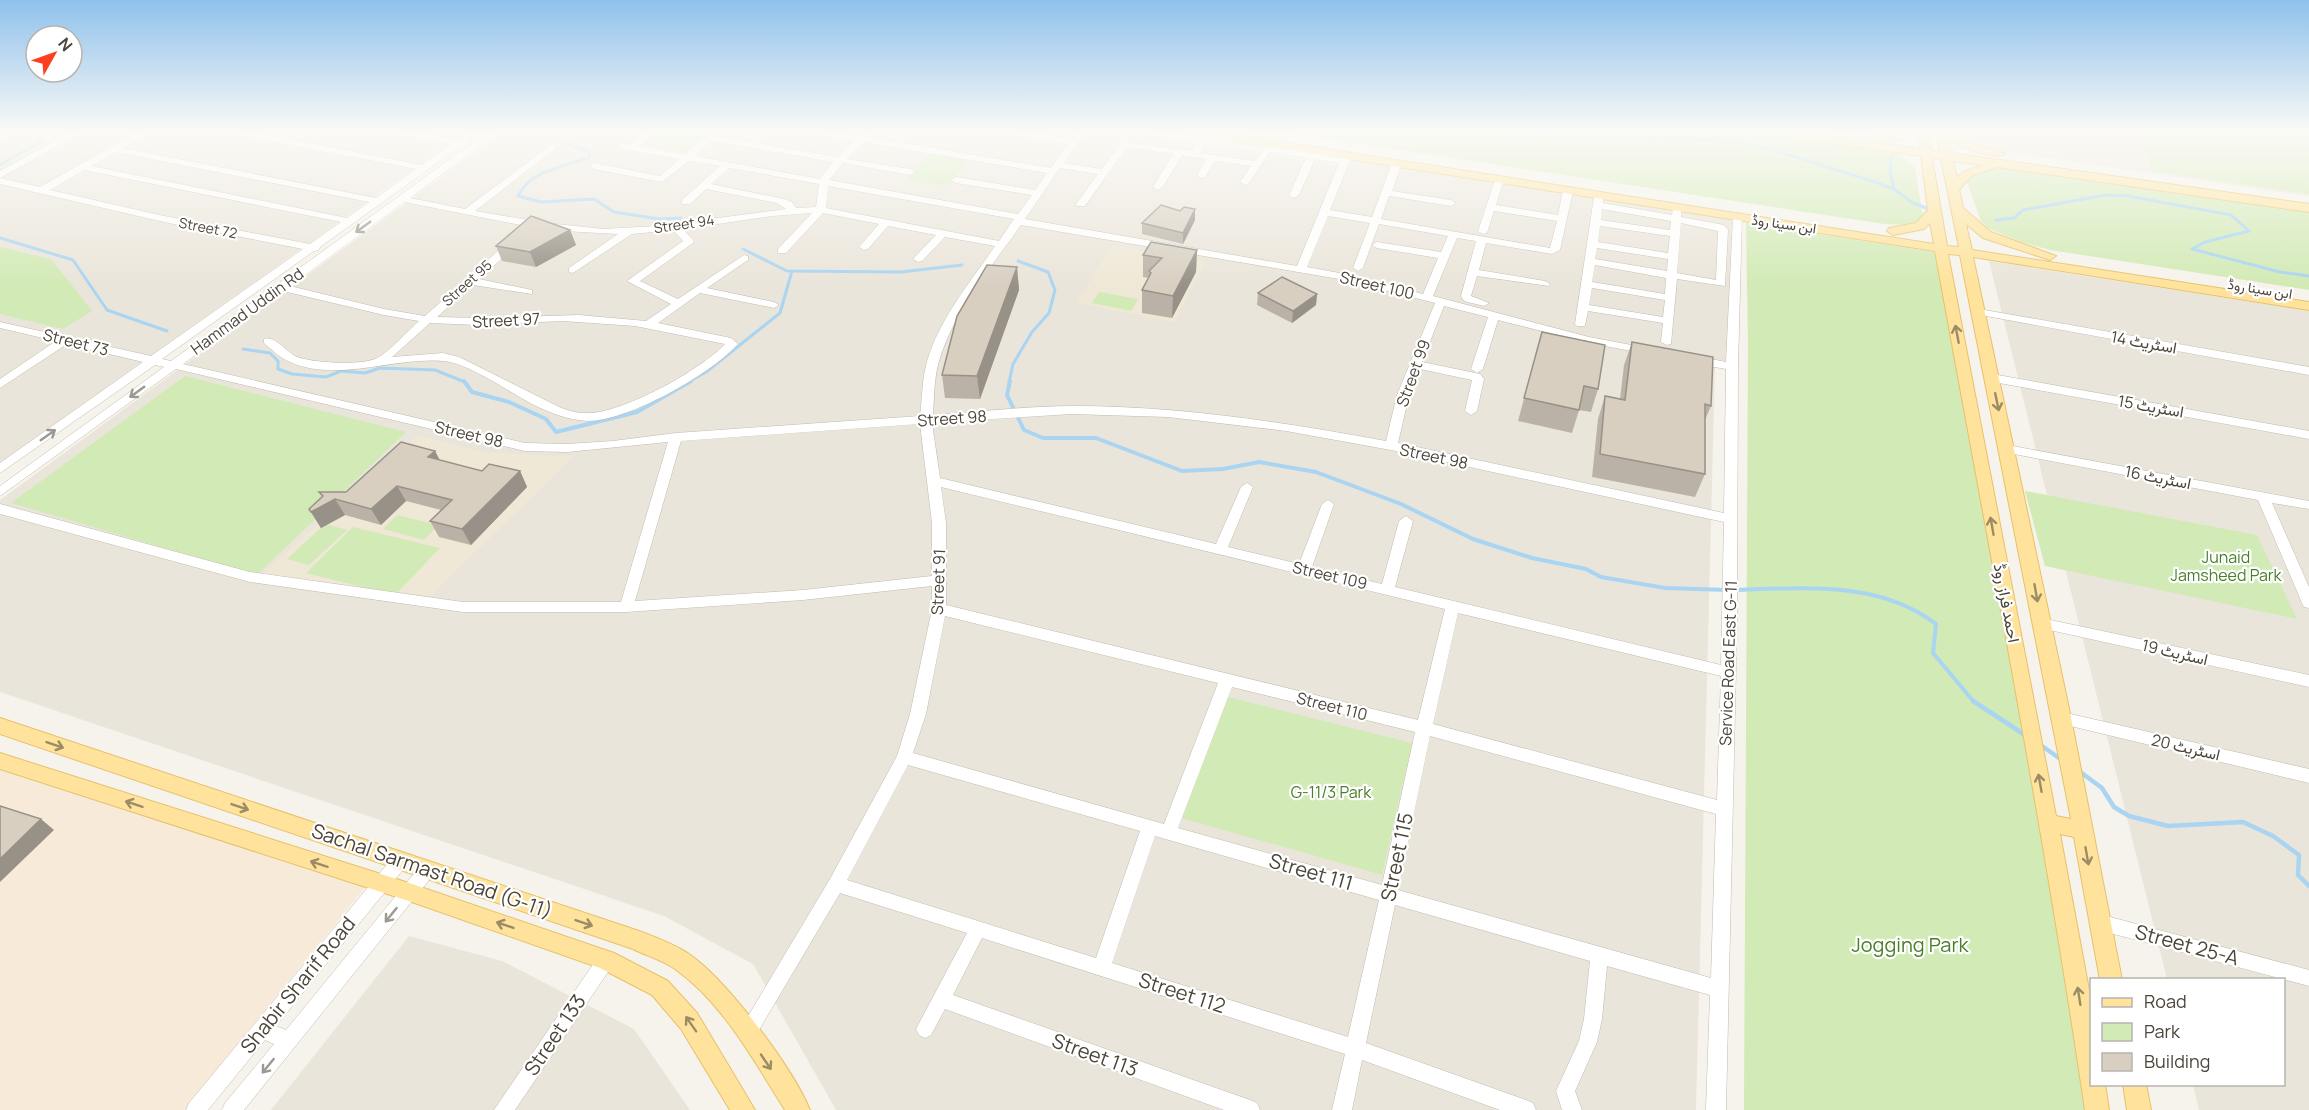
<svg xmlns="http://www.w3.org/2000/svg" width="2309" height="1110" viewBox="0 0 2309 1110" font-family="Manrope,Vazirmatn,sans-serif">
<rect width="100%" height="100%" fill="#f6f3ec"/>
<path fill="#eae5da" d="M0,131H467L0,463Z
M504,131H1125L1344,166L1349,156L1738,217L1732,367L1715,364L1696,1110H836L753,964L664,916L0,692V500Z
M1955,131H2309V196L1958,145Z
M1989,261L2309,311V1110H2199L2193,1085L2284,1084V980L2167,979Z
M409,936L502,961L634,1029L690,1110H271Z"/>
<path fill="#f7ead8" d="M0,768L367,885L184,1110H0Z"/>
<path fill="#efe8d6" d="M1113,245L1206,262L1174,322L1076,303Z
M418,435L481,452L573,457L430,596L262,574Z"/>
<path fill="#d2eab5" d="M655,131H711L687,152L640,144Z
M1275,131H1756L1899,153L1915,168L1923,218L1913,225L1884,224Z
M2136,131H2309V194L2153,171Z
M930,151L971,158L948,186L907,180Z
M2005,167L2309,210V290L2050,250L2021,242L1988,228L1981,221L1966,180L1982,170Z
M1746,223L1948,254L2091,1022L2092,1084L2108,1110H1744L1748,344Z
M0,247L51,259L92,311L63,329L0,314Z
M1099,292L1138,299L1131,311L1092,303Z
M185,376L406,432L257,575L11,503Z
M2025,491L2257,535L2297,619L2045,566Z
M397,515L438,525L424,540L383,529Z
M325,524L347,530L309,565L287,559Z
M353,527L440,548L395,595L306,573Z
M1228,697L1412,743L1382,875L1182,818Z"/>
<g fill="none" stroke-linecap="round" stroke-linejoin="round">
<path stroke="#a9d4f2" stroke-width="3" d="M550,131L560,142L589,151V157C564,168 531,169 518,196L541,202L594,199L614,212L659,219L681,218
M1502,131L1587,137L1732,141L1770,149L1872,181L1894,189L1911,202L1926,208
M1891,157L1890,171L1894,189
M0,165L42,141L35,131
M1996,220L2014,218L2023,210L2106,195L2128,196L2231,215L2249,231L2205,242L2192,249L2280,272L2309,276
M0,238L73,260L107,310L167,331
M743,249L787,271L901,272L962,265
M243,349L270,353L278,361V369L292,374L326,377L341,371L365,373L380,368L435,370L465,382
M688,382L706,372L780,313L792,271
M1009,382L1013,364L1032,332L1049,313L1055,290L1048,272L1018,261"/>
<path stroke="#a9d4f2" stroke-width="4" d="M464,381L472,392L509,402L546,419L556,432L637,412L691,381
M1010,381L1007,395L1024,430L1043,438H1096L1182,471L1223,469L1259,462L1316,472L1401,504L1473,539L1532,558L1586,569L1601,577L1665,588L1727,590
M1734,590C1803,588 1879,580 1936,624L1933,653L1974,702"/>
<path stroke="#a9d4f2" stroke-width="4.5" d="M1973,701L2028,737
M2039,744L2062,760
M2079,771L2102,788L2114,807L2129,816L2168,826L2243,822L2273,836L2299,855L2298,875L2309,886"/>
<g stroke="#c2bbae" stroke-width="1">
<path id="minor" d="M73,131H85L0,178V171Z
M108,131H151L123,148L376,198L416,169L232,134L227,131H246L422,165L451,144L396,134L391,131H411L458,140L470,131H481L467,142L470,144L468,146H461L320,247L319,250L314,251L162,359L171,361L489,131H500L410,198L465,209L552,144L555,145V149L475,211L546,223L604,229L656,226L786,209L777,203L706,189L690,204H682V200L720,166L689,161L662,182L594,169L589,166L594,163L660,176L679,159L621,149L616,146L621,143L629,145L646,131H657L639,146L685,154L712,131H720L716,136L838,157L854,141L812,134L807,131H829L859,136L864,131H874L868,137L1051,168L1068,144L1006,134L1001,131H1023L1072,139L1077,131H1087L1064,163L1102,169L1122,142L1192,151L1203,132L1206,131L1211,134L1200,153L1255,161L1265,147L1268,146L1342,158L1344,154H1350L1352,156L1330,210L1372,217L1392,163L1397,160L1402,163L1392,191L1451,200L1456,203L1451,206L1389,196L1381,219L1550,248L1557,221L1494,211L1487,233L1483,234L1478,231L1496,177L1504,179L1496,205L1558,215L1563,191L1568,188L1573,191L1560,250L1552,254L1486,243L1479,270L1545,281L1550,284L1549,286L1477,276L1471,296L1489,303L1484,306L1464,301L1461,296L1476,241L1457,238L1433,296L1589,337L1647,348L1653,351L1647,354L1589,343L1498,320L1483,369L1477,373L1471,369L1488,317L1444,306L1422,362L1480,374L1484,379L1477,411L1471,415L1465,411L1472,380L1420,369L1409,395L1398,443L1724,513L1726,369L1691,363L1689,360L1695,356L1726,362L1733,217L1734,215H1742L1738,367L1737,622L1726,1110H1706L1710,995L1607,966L1602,1019L1597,1042L1575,1091L1582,1110H1562L1556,1091L1579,1041L1584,1019L1590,961L1395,905L1366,1043L1526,1100L1533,1103L1536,1110H1500L1362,1060L1352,1110H1332L1345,1054L982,938L953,995L1250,1100L1257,1103L1260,1110H1224L945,1009L931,1035L925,1038L919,1035L916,1029L967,933L840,893L753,1040L747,1043L741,1040L738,1034L741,1028L830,879L897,756L910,714L932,609V586L803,600L626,612H463L250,582L0,514V504L250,572L463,602H621L668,442L567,452L525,451L176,369L0,496V486L164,367L155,365L0,473V463L143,362L67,344L0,388V379L56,341L0,328V322L151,356L303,249L164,222L0,184V178L40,187L130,136ZM711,141L833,162L820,179L694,156ZM863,142L1047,173L1035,190L956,177L951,180L956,183L1032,195L1018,214L829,180L843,163L910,175L915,172L910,169L847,159ZM1127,147L1173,154L1153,187L1158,190L1163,187L1182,155L1206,159L1197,175L1202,178L1205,177L1215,161L1251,166L1240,182L1245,185L1248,184L1270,152L1306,158L1289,195L1294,198L1299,195L1315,159L1339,163L1297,266L1025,219L1060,168L1098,174L1076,204L1077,206H1085ZM116,152L369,202L347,218L91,166ZM729,168L819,184L816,207L796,208L792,202L784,199L711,184ZM84,170L341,222L310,244L164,216L50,190ZM828,186L1014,219L999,241L826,208ZM404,202L546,230L618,234L569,268V272L573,273L632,234L673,230L683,241L627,281L671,304L646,321L579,315L479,318L437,317L473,285L532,294V290L479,279L517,245V241H509L425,316L384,309L290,286ZM812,213L778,249V253H786L823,213L879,224L859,247L864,250L868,249L888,226L936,235L913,259L918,262L922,261L945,237L995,246C969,284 935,324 925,370C922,385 922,401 920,416L676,433L613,441L567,444L525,443L183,364L283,291L384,315L419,321C408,331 388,353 377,358C363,366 309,363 295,356C285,351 276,336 264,339V343C272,350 280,358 290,362C338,383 392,357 443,361C467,362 509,392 532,404C550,413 568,420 588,421C628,421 709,375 736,346L738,344L731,338L658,323L700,293L774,308L779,305L774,302L707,288L748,260V256L744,255L678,299L640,281L693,243L694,241L683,229L773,216ZM1328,216L1370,223L1353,268L1358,271L1363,268L1379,224L1448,236L1441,252L1377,242L1372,245L1377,248L1438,258L1423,294L1345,274L1307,267ZM1021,225L1345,280L1435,303L1397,395L1386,441C1282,422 1179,406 1074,406C1027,406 979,412 933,415C934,400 934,384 937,369C950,315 990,269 1021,225ZM562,321L635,326L725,344C701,370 626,411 591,413C580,414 569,411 559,407L459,357L443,353L392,357L430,323L479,325ZM1072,414L1168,417L1286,431L1391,450L1724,522L1721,665L1395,587L1413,521L1406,516L1399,521L1382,584L1312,567L1334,504L1328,500L1322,504L1299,564L1228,547L1253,487L1247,483L1241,487L1216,544L940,478L932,423ZM920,424L932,523V576L803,590L635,601L681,441ZM941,487L1445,609L1418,720L946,605V523ZM1458,613L1721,676L1717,800L1433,724ZM945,616L1218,683L1164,824L913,753L926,714ZM1232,687L1415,732L1382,885L1178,828ZM1430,736L1716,814L1711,978L1398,890ZM908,765L1140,831L1096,958L847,880ZM1155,836L1379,900L1348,1037L1112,963Z
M2,135H8L10,137L0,143Z
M1599,194L1604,197L1603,203L1672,215L1673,207H1681V217L1724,225L1728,230L1725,286L1677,279L1671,344L1667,345L1661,342L1663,323L1588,311L1585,326H1577L1575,324L1594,197ZM1602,209L1671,221L1670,230L1601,220ZM1681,223L1718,231L1716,280L1677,273ZM1600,226L1670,236L1668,253L1598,242ZM1597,248L1668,259L1667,271L1595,259ZM1595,265L1666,278L1665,294L1592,282ZM1592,288L1665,300L1663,317L1589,305Z
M1979,309L2309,367V375L1975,314L1973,312Z
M1992,374L2309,431V439L1988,381L1986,378L1988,375Z
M2007,445L2309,501V509L2272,503L2309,587V608L2304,607L2302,603L2258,500L2003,452L2001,449Z
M2041,618L2309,675V687L2036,627L2034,623L2036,619Z
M2062,712L2309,769V783L2062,724L2057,722L2054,718L2057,714Z
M400,854L406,856L408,861L406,866L276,1026L286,1030L421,865L427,863L433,865L435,870L433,875L244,1110H222L225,1103L274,1044L265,1040L208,1110H186L189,1103L394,856Z
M2099,914L2309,970V986L2099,930L2093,928L2090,922L2093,916Z
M606,952L612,954L615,960L612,966L515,1110H494L600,954Z"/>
</g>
<g stroke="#e6c16a" stroke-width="2">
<path id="major" d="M1182,131H1210L1934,244L1930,223L1924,229L1893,235L1887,231L1889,228L1916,223L1928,210L1921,156L1770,134L1764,131H1794L1920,149L1918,135C1908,140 1881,144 1872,137L1878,134L1929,131L1931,151L1940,152L1935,131H1951L1965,141L2006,154C1996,161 1958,146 1948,139L1951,153L2309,204V212L1997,167L1971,176L1959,190L1963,208L1991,232L2056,256L2050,260L1983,238L1966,224L1972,250L2309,302V310L1973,257L2071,718L2122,980H2100L2074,837L2060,834L2092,1006V1084H2105L2109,1110H2085C2043,824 1987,537 1935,251L1188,134ZM1932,158L1941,159L1959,247L1947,246ZM1953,161L1983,165L1963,172L1957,178ZM1948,254L1960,255L2071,819L2056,816Z
M0,718L639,931C655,937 674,944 689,954C727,980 792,1067 810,1110H785C754,1061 723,1003 675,969C662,960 647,956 633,949L0,734Z
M0,753L409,883L614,953L668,981L697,1013L755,1110H730L681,1029L652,995L600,968L409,901L0,769Z
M2123,1084H2146L2151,1110H2127Z"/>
</g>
<use href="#minor" fill="#fff" fill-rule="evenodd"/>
<use href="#major" fill="#ffe39c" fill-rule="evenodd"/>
</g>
<path fill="#bab2a6" d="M1195,220L1183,244L1142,234V223Z
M570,230L576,245L536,267L502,261L496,246Z
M1197,250L1196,272L1172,318L1142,313V290L1149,278L1143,277V255Z
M1017,267L1019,290L980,399L945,398L942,375Z
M1258,293L1317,294L1316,305L1292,323L1257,305Z
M1542,332L1598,389L1591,412L1579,410L1572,433L1518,421Z
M1632,342L1711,406L1705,420V474L1695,497L1592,477L1598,419L1605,396L1620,399L1624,365Z
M440,460L482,471H520L527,487L471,545L439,537L430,521L441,510L406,501L381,525L345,515L321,528L309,509L322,497L319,492H346Z"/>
<path fill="#979187" d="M1195,209V220L1183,244V233Z
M570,230L576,245L536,267L530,252Z
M1197,250L1196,272L1172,318L1173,296Z
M1017,267L1019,290L980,399L977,376Z
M1317,294L1316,305L1292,323L1293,311Z
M435,451L443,466L428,457Z
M520,471L527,487L471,545L462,529Z
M397,486L406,501L381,525L371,509Z
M335,499L345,515L321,528L311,512Z
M41,819L54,830L0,882V859Z"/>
<path fill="#d8cfc1" stroke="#979187" stroke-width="1.5" d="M1161,205L1180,211L1184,207L1195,209L1183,233L1142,223Z
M531,216L570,230L530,252L496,246Z
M1151,242L1197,250L1173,296L1142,290L1151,273L1149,271L1162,258L1143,255Z
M987,265L1017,267L977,376L942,375L957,316Z
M1282,277L1317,294L1293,311L1258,293Z
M1542,332L1605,345L1598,389L1584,386L1579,410L1524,398Z
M1632,342L1713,357L1711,406L1705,404V474L1600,454L1605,396L1625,400Z
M401,442L435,451L428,457L482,471L489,464L520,471L462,529L430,521L452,500L397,486L371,509L335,499L311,512L309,509L323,496L319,492H346Z
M0,806L41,819L0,859Z"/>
<defs><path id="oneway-shaft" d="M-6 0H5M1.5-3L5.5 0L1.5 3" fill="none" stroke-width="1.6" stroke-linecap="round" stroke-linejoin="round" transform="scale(1.5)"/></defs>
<g stroke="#9c9892">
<use href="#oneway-shaft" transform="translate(363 227) rotate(144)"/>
<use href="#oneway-shaft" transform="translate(137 392) rotate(144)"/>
<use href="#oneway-shaft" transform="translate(48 435) rotate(-35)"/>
<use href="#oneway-shaft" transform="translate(391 915) rotate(129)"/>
<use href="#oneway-shaft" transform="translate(268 1066) rotate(129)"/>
</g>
<g stroke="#9c8c66">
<use href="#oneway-shaft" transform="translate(1957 334) rotate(-101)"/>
<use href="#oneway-shaft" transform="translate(1997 402) rotate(78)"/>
<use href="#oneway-shaft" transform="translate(1992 526) rotate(-100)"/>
<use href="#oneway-shaft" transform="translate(2036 593) rotate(80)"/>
<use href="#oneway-shaft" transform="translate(55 745) rotate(19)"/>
<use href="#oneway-shaft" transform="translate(2040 783) rotate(-100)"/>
<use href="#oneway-shaft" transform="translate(134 804) rotate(-162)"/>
<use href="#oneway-shaft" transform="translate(240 807) rotate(19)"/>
<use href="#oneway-shaft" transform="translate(2087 856) rotate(80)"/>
<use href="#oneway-shaft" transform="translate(319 864) rotate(-162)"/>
<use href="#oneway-shaft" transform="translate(584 923) rotate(19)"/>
<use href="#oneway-shaft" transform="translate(505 925) rotate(-161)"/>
<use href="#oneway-shaft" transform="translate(2079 996) rotate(-99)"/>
<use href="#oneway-shaft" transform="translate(691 1024) rotate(-125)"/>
<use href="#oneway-shaft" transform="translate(766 1062) rotate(56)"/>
</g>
<linearGradient id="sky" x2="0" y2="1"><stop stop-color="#8fc1ec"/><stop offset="0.46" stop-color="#fbfaf6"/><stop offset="1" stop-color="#fbfaf6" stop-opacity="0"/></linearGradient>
<rect width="2309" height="286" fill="url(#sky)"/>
<g text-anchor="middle" stroke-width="4.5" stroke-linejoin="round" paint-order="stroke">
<g font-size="14" fill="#4b4439" stroke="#fff">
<text transform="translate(684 224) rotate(-8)" y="5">Street 94</text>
<text transform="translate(1784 224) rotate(8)" y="5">ابن سینا روڈ</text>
<text transform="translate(208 228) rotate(11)" y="5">Street 72</text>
<text transform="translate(467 283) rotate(-42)" y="5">Street 95</text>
<text transform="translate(2260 289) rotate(9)" y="5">ابن سینا روڈ</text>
</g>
<g font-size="16" fill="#4b4439" stroke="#fff">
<text transform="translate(1377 285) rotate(13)" y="6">Street 100</text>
<text transform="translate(247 311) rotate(-36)" y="6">Hammad Uddin Rd</text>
<text transform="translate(506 320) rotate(-3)" y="6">Street 97</text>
<text transform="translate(76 342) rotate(14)" y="6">Street 73</text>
<text transform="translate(2144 342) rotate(10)" y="6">اسٹریٹ 14</text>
<text transform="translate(1413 373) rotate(-70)" y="6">Street 99</text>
<text transform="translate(2151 406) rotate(10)" y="6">اسٹریٹ 15</text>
<text transform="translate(952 418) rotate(-4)" y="6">Street 98</text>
<text transform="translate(469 434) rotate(13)" y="6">Street 98</text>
<text transform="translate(1434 456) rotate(12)" y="6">Street 98</text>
<text transform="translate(2158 477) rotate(11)" y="6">اسٹریٹ 16</text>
<text transform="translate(1330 575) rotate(13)" y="6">Street 109</text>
<text transform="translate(938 582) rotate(-88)" y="6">Street 91</text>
<text transform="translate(2007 603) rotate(79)" y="6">احمد فراز روڈ</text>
<text transform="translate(2175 652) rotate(13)" y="6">اسٹریٹ 19</text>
<text transform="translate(1728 663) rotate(-88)" y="6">Service Road East G-11</text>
<text transform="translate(1332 706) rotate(14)" y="6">Street 110</text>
<text transform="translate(2186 747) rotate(13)" y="6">اسٹریٹ 20</text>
</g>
<g font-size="16" fill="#4a7f2a" stroke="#fff">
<text x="2226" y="563">Junaid<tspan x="2226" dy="18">Jamsheed Park</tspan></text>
<text x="1331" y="798">G-11/3 Park</text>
</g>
<g font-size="20" fill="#4b4439" stroke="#fff">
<text transform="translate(1397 857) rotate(-78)" y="7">Street 115</text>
<text transform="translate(432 871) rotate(19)" y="7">Sachal Sarmast Road (G-11)</text>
<text transform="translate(1311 872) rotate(16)" y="7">Street 111</text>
<text transform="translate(2187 945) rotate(15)" y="7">Street 25-A</text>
<text transform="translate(298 985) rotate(-51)" y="7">Shabir Sharif Road</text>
<text transform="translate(1182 993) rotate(18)" y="7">Street 112</text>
<text transform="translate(555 1035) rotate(-56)" y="7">Street 133</text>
<text transform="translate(1095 1055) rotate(20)" y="7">Street 113</text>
</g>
<g font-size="20" fill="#4a7f2a" stroke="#fff">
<text x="1910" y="952">Jogging Park</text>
</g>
</g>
<rect x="2090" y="978" width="195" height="108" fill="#ffffff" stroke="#b7b4b0" stroke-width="1.5"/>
<rect x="2102" y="998" width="30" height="9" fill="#ffe39c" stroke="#b7b4b0" stroke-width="1.5"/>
<text x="2144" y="1008" font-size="18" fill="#4b4439">Road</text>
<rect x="2102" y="1023" width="30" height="18" fill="#d2eab5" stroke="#b7b4b0" stroke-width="1.5"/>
<text x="2144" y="1038" font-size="18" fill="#4b4439">Park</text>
<rect x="2102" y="1053" width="30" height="18" fill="#d8cfc1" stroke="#b7b4b0" stroke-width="1.5"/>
<text x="2144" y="1068" font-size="18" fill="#4b4439">Building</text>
<g transform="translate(54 54) rotate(50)"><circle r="28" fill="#ffffff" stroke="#b7b4b0" stroke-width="1.5"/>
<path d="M0-4.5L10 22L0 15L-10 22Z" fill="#fc3f1d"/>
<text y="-9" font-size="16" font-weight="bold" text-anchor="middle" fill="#4b4439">N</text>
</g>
</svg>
